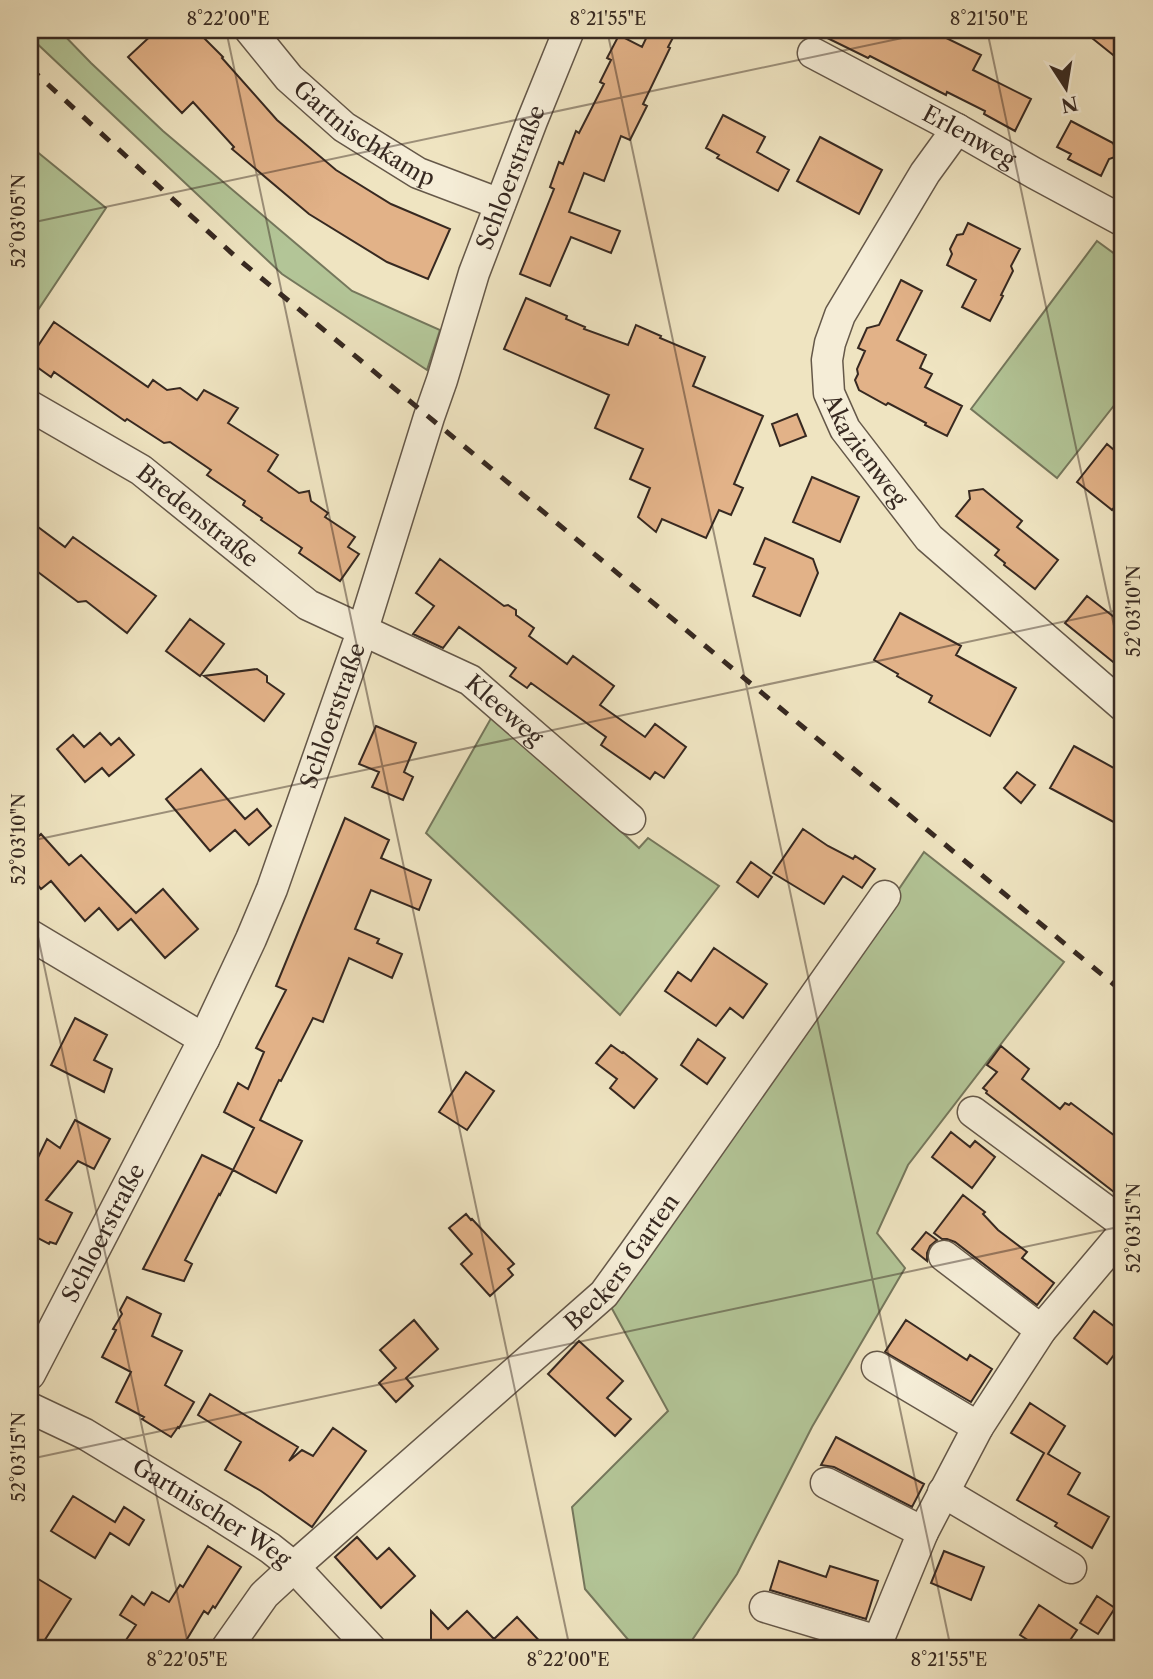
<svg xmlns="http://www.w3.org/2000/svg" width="1153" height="1679" viewBox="0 0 1153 1679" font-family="'Libre Caslon Text',serif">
<rect width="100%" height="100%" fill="#efe4c1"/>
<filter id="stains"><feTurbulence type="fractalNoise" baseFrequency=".00286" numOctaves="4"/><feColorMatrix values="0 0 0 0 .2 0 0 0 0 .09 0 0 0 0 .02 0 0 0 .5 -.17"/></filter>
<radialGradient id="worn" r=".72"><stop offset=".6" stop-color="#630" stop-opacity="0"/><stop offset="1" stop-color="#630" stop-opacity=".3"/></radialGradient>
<path fill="#b3c597" stroke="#75775c" stroke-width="2" d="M30,30H59L91,63L163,131L352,291L440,330L427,370L282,274L30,37Z
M30,146L106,208L30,322Z
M1097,241L1123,260V394L1057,478L971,409Z
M494,713L639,848L648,838L719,886L620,1015L426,833Z
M924,852L1064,962L908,1165L877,1233L905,1268L812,1427L737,1574L686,1649H636L585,1589L572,1507L668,1411L610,1305L704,1177Z"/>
<path fill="#e2b288" stroke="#372921" stroke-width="2" d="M157,30H196L223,57L222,58L277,120L336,170L391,204L450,229L428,279L387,262L309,214L232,149L234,147L193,102L182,113L128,57Z
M650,30H677L668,47L670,48L643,104L647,106L630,140L621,136L604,181L584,173L569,212L620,231L611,253L571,237L550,286L520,274L554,189L550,187L559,162L563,164L576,131L579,133L604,84L600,82L611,60L607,58L619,35L642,47Z
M811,30H930L981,55L973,70L1031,99L1015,131L984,114L985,111L947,92L946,95L870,56L868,58Z
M1082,30H1123V63Z
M723,115L765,137L757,152L789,170L778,191L717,158L719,155L706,148Z
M1071,121L1113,143L1118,156L1109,159L1101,176L1068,159L1071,154L1057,147Z
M820,137L882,170L859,214L797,181Z
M968,223L1020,249L1011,266L1013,271L1001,295L1003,296L990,321L962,307L976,280L947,265L952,254L950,249L957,235L963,234Z
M901,280L922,291L897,340L926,355L920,368L932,374L925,387L962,406L947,436L925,425L926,423L888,403L886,405L859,390L855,380L858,374L857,369L865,351L858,348L867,328L879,325Z
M526,298L567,316L566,319L585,327L584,329L628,345L636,325L661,336L660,338L705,357L693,386L763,416L734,484L743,488L731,515L719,510L706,538L662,519L656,532L638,517L650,488L630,479L643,449L595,428L609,395L504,349Z
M54,322L148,387L153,380L167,390L180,388L197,400L204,390L238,408L228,423L278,455L268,471L299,493L309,491L311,501L328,513L325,517L355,537L348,547L359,554L340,581L299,553L302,548L261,520L262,518L243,505L245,501L207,475L211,470L170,442L164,443L127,419L125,421L54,372L51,377L30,362V358Z
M797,414L806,436L780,446L772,424Z
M1107,444L1120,455L1123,483V496L1112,510L1077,482Z
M812,477L859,497L840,542L793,522Z
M983,489L1022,521L1017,527L1058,560L1035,589L1004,565L1005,563L995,555L999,550L956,516L970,499L969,491Z
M30,521L65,547L73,537L156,596L127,633L86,601L78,602L30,566Z
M765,538L813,559L818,573L800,616L753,596L765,568L754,564Z
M440,559L504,606L508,605L516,610V615L534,628L529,636L567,664L573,656L614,686L600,705L645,737L655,724L686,747L664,778L655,772L650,779L601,745L606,737L531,683L527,688L510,676L516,668L459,627L443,648L413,634L434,606L416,593Z
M1087,596L1123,624V670L1065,623Z
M900,613L961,646L956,655L1016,688L990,736L929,702L932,696L897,676L898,674L874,660Z
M190,619L224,644L200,676L166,651Z
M257,669L267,676V682L284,694L264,721L204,676Z
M376,726L416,743L404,772L413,777L403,800L372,787L379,772L359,764Z
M100,733L111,745L119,738L134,755L109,776L102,768L85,782L57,749L73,735L84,747Z
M1074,746L1123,773V827L1050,788Z
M201,769L245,819L257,809L271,826L249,845L235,830L210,851L166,799Z
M1017,772L1035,785L1021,803L1004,788Z
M345,818L389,840L381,858L431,880L419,910L371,890L355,929L379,939L377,943L402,954L392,978L349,958L323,1022L313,1018L281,1081L279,1080L260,1120L302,1141L276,1193L233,1170L254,1128L224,1112L238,1083L248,1089L264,1052L256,1048L286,990L276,986Z
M803,829L828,846L853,859L855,856L875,869L862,888L843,876L824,904L773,873Z
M41,834L69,865L81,855L136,913L163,889L198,929L165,958L131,919L118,930L99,908L85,921L51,881L41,889L30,876V844Z
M751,862L772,877L758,897L737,882Z
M714,948L767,984L743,1018L730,1008L716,1026L665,991L678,972L691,981Z
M75,1018L107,1035L94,1060L112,1069L104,1092L51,1065Z
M698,1039L725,1058L707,1084L681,1065Z
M611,1045L622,1053L623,1052L657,1079L634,1108L610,1088L617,1079L596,1063Z
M1001,1046L1029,1069L1022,1079L1060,1109L1065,1103L1069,1105L1071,1103L1123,1142L1121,1146L1123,1148V1199L986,1093L987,1091L983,1088L997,1072L987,1065Z
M466,1072L494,1091L467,1130L439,1112Z
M75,1120L110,1139L94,1169L78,1161L46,1200L72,1213L56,1244L50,1242L49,1244L30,1234V1174L47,1139L60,1148Z
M951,1132L970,1147L975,1141L995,1157L972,1188L932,1157Z
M202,1155L233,1170L220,1195L219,1194L185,1260L192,1264L184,1281L143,1269Z
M963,1195L985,1212L983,1214L998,1230L1027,1252L1022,1258L1054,1283L1037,1305L955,1242L947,1239H942L934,1233Z
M466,1214L471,1220L472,1219L514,1264L508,1269L513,1275L490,1296L461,1264L472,1254L449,1228Z
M926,1232L937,1240L930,1246L927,1253V1261L912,1249Z
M127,1297L161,1314L152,1336L182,1351L165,1385L194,1402L179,1428L178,1427L171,1437L142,1419L144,1417L116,1402L131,1372L102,1357L116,1330L113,1329L122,1314L120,1310Z
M1094,1311L1123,1333V1343L1107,1364L1074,1338Z
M414,1320L438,1349L406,1378L413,1386L396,1402L379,1383L396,1368L380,1350Z
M906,1320L967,1360L970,1355L992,1369L971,1402L885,1352Z
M579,1341L623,1381L607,1398L631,1419L615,1436L548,1374Z
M210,1394L298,1447L289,1461L302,1450L313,1456L333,1428L366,1451L312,1527L261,1491L225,1470L241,1442L198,1415Z
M1030,1403L1065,1426L1048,1454L1080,1473L1068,1494L1109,1517L1092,1548L1055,1526L1057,1523L1017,1500L1044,1453L1011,1433Z
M836,1437L924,1484L912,1507L834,1467L821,1465Z
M73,1496L115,1522L124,1507L144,1520L129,1545L110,1533L95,1558L51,1531Z
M357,1537L377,1559L389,1548L415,1576L381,1608L335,1557Z
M208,1546L241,1567L215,1608L213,1606L208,1614L204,1611L181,1649H120L136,1625L120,1615L132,1596L144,1605L152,1592L169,1602L180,1585L183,1587Z
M944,1551L984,1567L971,1600L931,1583Z
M779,1561L826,1577L830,1566L878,1581L866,1619L770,1590Z
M30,1574L71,1599L39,1649H30Z
M1097,1596L1115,1608L1098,1634L1080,1623Z
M1039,1605L1077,1630L1064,1649H1042L1020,1635Z
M431,1611L448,1629L467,1611L494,1639L517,1617L547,1649H425L431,1644Z"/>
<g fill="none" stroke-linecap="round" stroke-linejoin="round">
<g stroke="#655849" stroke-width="33">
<g id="minor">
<path id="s1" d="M250,30L289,78L344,127L418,173L500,204"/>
<path id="s2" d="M813,53L957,129L1034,173L1123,221"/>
<path id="s3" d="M957,129L925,173L840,315L830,343L827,360L829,393L845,429L929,538L1123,706"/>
<path id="s4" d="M30,406L141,470L308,605L470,680L630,819"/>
<path d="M30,935L204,1039"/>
<path d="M973,1112L1123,1223"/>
<path d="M944,1256L1041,1330"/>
<path d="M877,1367L978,1427"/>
<path id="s5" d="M30,1374L204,1039L251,939L272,889L363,629L429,417L442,380L474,273L532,121L569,30"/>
<path id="s6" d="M30,1408L85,1434L217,1514L270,1548L294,1567L371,1649"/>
<path d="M826,1483L923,1532"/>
<path d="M943,1492L1071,1568"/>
<path d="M765,1607L878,1641"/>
<path id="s7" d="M226,1649L264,1595L304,1558L604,1294L633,1254L885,896"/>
<path d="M877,1649L878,1641L923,1532L978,1427L1041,1330L1123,1233"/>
</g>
</g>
<use href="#minor" stroke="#f5edd7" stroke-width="30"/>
<path stroke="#372921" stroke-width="5" stroke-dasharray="12 12" stroke-linecap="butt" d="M30,68L237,258L1123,992"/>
</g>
<path fill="none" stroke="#372921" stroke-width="2" stroke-opacity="0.45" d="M226,30L570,1649M607,30L951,1649M987,30L1123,668M30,223L940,30M30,841L1123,609M30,899L189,1649M30,1459L1123,1226"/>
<g text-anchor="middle" stroke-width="5" stroke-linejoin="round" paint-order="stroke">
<g font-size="23" fill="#372921" stroke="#f5edd7">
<text dy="8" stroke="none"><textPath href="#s1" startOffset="156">Gartnischkamp</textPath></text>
<text dy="8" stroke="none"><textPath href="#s2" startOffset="177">Erlenweg</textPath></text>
<text dy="8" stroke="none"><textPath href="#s5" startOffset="1293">Schloerstraße</textPath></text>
<text dy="8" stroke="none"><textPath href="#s3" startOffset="368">Akazienweg</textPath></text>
<text dy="8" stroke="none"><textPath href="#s4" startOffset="201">Bredenstraße</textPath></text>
<text dy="8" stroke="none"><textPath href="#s4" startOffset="567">Kleeweg</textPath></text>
<text dy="8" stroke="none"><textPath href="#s5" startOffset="726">Schloerstraße</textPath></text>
<text dy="8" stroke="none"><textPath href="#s5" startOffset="159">Schloerstraße</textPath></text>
<text dy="8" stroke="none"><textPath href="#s7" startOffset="556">Beckers Garten</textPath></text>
<text dy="8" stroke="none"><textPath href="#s6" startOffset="210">Gartnischer Weg</textPath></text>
</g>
</g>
<rect width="1153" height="1679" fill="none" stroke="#efe4c1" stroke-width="77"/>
<g transform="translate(1066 88) rotate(168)" stroke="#f5edd7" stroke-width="5" paint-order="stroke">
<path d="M0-5L12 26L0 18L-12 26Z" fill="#372921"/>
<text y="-10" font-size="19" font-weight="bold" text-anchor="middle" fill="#372921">N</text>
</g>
<rect x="38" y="38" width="1076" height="1602" fill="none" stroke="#372921" stroke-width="2.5"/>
<g font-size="18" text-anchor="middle" fill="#372921">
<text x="228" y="25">8°22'00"E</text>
<text x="608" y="25">8°21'55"E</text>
<text x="989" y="25">8°21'50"E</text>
<text transform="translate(19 221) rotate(-90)" y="6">52°03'05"N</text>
<text transform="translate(1134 611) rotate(-90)" y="6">52°03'10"N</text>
<text transform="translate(19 839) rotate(-90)" y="6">52°03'10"N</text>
<text transform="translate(1134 1228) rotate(-90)" y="6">52°03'15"N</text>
<text transform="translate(19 1457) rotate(-90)" y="6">52°03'15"N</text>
<text x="187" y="1666">8°22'05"E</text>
<text x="568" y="1666">8°22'00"E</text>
<text x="949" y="1666">8°21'55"E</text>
</g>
<rect width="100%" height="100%" filter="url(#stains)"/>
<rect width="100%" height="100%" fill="url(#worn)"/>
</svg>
